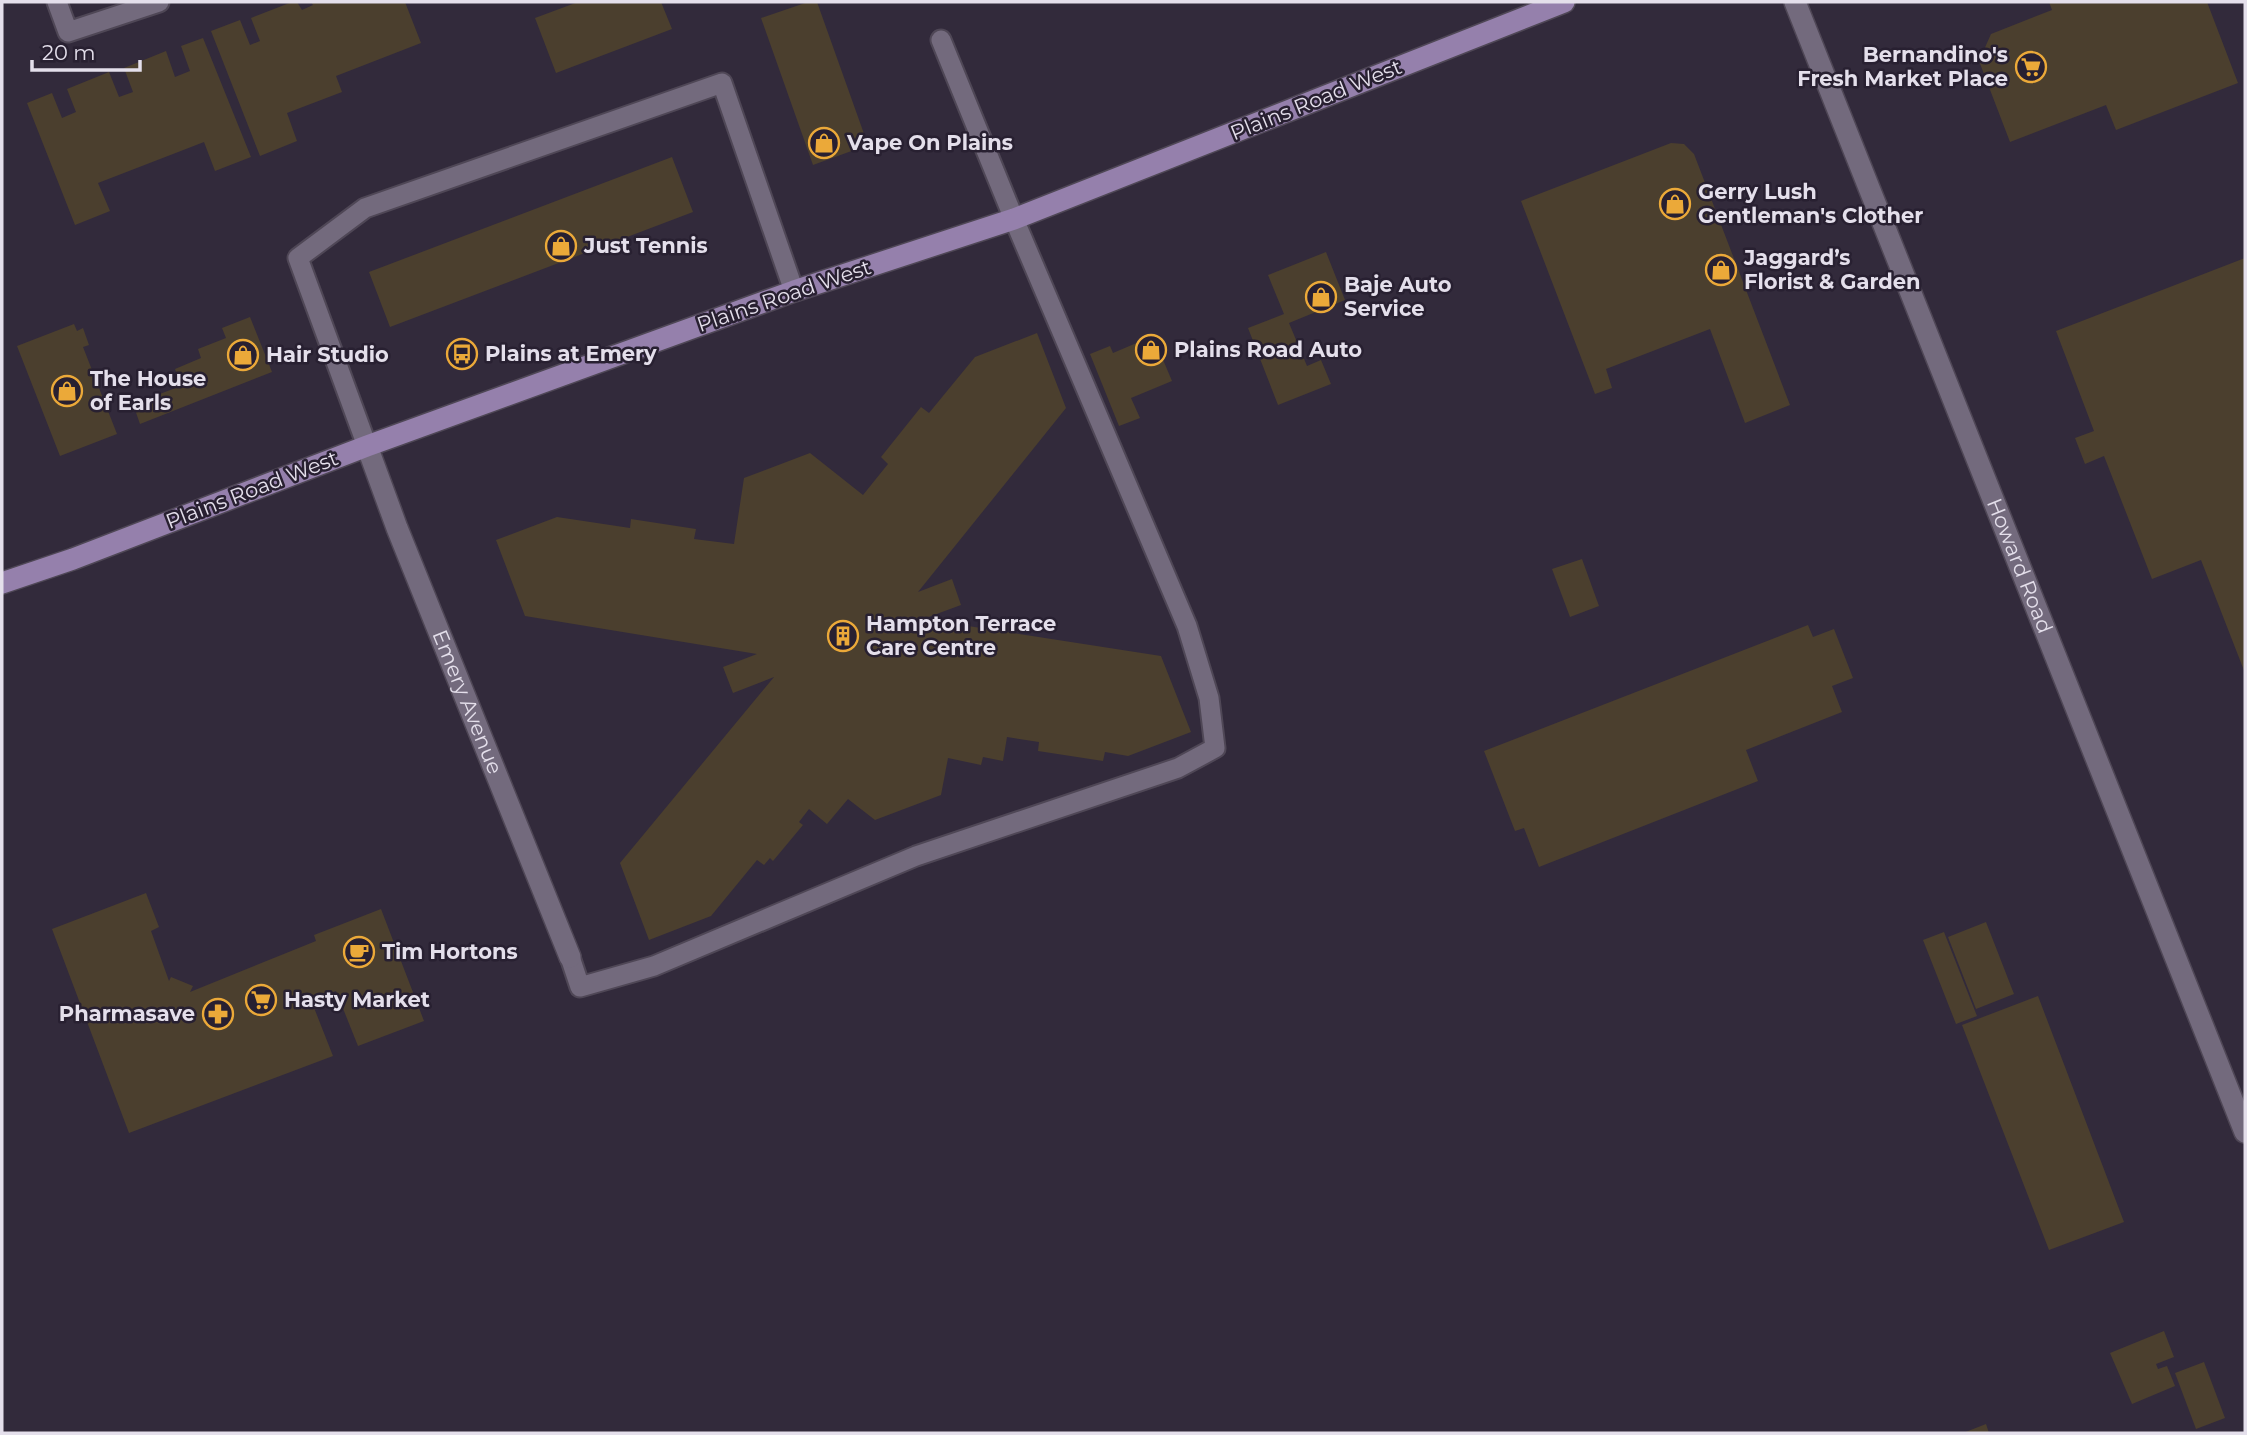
<svg xmlns="http://www.w3.org/2000/svg" width="2247" height="1435" viewBox="0 0 2247 1435" font-family="Montserrat,sans-serif">
<rect width="100%" height="100%" fill="#322a3b"/>
<path fill="#4b3f2e" d="M292,2H297L302,10L313,5L311,2H405L421,43L336,76L342,92L287,113L297,141L260,156L211,31L240,20L250,45L260,41L251,18Z
M578,2H661L672,29L556,73L535,18Z
M808,2H817L868,145L813,165L761,18Z
M2049,2H2207L2238,83L2116,130L2106,105L2010,142L1979,61L1991,34L2052,10Z
M203,38L251,157L215,171L204,142L98,183L110,211L75,225L27,103L52,93L62,118L76,112L67,89L109,72L119,97L133,92L124,68L166,51L175,77L190,71L181,46Z
M1671,143L1684,144L1694,154L1790,405L1745,423L1710,329L1606,369L1612,388L1595,394L1521,201Z
M672,157L693,212L390,327L369,272Z
M1326,252L1345,300L1289,323L1307,366L1321,360L1331,384L1278,405L1248,328L1284,314L1268,275Z
M2245,258V673L2201,560L2152,579L2104,456L2085,464L2075,438L2094,431L2056,331Z
M250,317L272,372L140,424L133,404L181,386L175,369L201,358L198,349L226,338L222,328Z
M74,324L77,331L83,328L89,345L83,347L117,434L60,456L17,346Z
M1037,333L1066,408L918,592L952,579L961,605L923,619L1161,656L1191,732L1128,756L1105,752L1103,761L1038,751L1039,742L1007,737L1003,761L983,757L981,765L948,758L941,795L875,820L848,799L827,824L809,809L799,822L803,825L773,861L770,858L764,865L757,860L711,916L649,940L620,863L774,677L733,693L723,667L757,654L525,616L496,540L557,517L630,528L631,519L696,529L694,539L734,544L744,478L810,453L863,495L888,464L881,457L921,407L929,413L975,357Z
M1153,336L1172,381L1131,398L1140,418L1119,426L1090,354L1110,346L1113,353Z
M1582,559L1599,606L1570,617L1552,569Z
M1808,625L1813,637L1834,629L1853,678L1832,686L1842,712L1746,750L1758,781L1539,867L1524,828L1515,831L1484,751Z
M146,893L159,927L151,931L169,981L171,977L193,986L190,992L316,941L314,935L381,909L424,1021L358,1046L336,991L311,1000L333,1056L129,1133L52,929Z
M1986,922L2014,994L1976,1009L1948,937Z
M1944,932L1977,1016L1956,1024L1923,940Z
M2038,996L2124,1222L2049,1250L1962,1025Z
M2164,1331L2174,1357L2156,1364L2158,1369L2167,1366L2175,1386L2132,1404L2110,1353Z
M2204,1362L2225,1418L2196,1429L2175,1373Z
M1986,1424L1989,1433H1963Z"/>
<g fill="none" stroke-linecap="round" stroke-linejoin="round">
<g stroke="#4f4756" stroke-width="23">
<path id="lane" d="M57,2L68,32L159,2
M367,446L298,258L365,208L722,83L794,291
M570,957L580,987L654,966L916,856L1178,768L1215,748L1209,698L1187,626L1014,219L941,40"/>
</g>
<g stroke="#4f4756" stroke-width="24">
<g id="street">
<path id="s1" d="M367,446L397,528L570,957"/>
</g>
</g>
<g stroke="#4f4756" stroke-width="24">
<g id="secondary">
<path id="s2" d="M1795,2L2245,1132"/>
</g>
</g>
<g stroke="#4f4756" stroke-width="24">
<path id="primary" d="M2,583L73,559L367,446L794,291L1014,219L1564,2"/>
</g>
<use href="#lane" stroke="#736a7d" stroke-width="19"/>
<use href="#street" stroke="#736a7d" stroke-width="21"/>
<use href="#secondary" stroke="#736a7d" stroke-width="21"/>
<use href="#primary" stroke="#9580ac" stroke-width="21"/>
</g>
<defs>
<g id="supermarket-ring" transform="scale(1.575)"><circle r="9.5" fill="#282031" stroke="#eba939" stroke-width="1.5"/><path d="M-6-5.5h2.5l.6 2H6L4.5 2H-2.5L-4.4-4H-6ZM-1.5 3.2a1.3 1.3 0 1 0 .1 0ZM3 3.2a1.3 1.3 0 1 0 .1 0Z" fill="#eba939"/></g>
<g id="shop-ring" transform="scale(1.575)"><circle r="9.5" fill="#282031" stroke="#eba939" stroke-width="1.5"/><path d="M-5-2.5h2.3a2.7 3.5 0 0 1 5.4 0H5L5.5 6h-11ZM-1.5-2.5h3a1.5 2.3 0 0 0-3 0Z" fill="#eba939"/></g>
<g id="bus-ring" transform="scale(1.575)"><circle r="9.5" fill="#282031" stroke="#eba939" stroke-width="1.5"/><path d="M-5-6H5V4H4V6H2V4H-2V6H-4V4H-5ZM-3.5-4V0h7V-4ZM-3.5 1.2v1.5H-2V1.2ZM2 1.2v1.5H3.5V1.2Z" fill="#eba939"/></g>
<g id="building-ring" transform="scale(1.575)"><circle r="9.5" fill="#282031" stroke="#eba939" stroke-width="1.5"/><path d="M-4-6H4V6H1V3H-1V6H-4ZM-2.5-4.3h1.7v1.8h-1.7ZM.8-4.3h1.7v1.8H.8ZM-2.5-1h1.7V.8h-1.7ZM.8-1h1.7V.8H.8Z" fill="#eba939"/></g>
<g id="cafe-ring" transform="scale(1.575)"><circle r="9.5" fill="#282031" stroke="#eba939" stroke-width="1.5"/><path d="M-5.5-4.5H6V0H3Q3 3.5 0 3.5H-2.5Q-5.5 3.5-5.5 0ZM3-3.2v2h1.7v-2ZM-6 4.5H4V6H-6Z" fill="#eba939"/></g>
<g id="pharmacy-ring" transform="scale(1.575)"><circle r="9.5" fill="#282031" stroke="#eba939" stroke-width="1.5"/><path d="M-2-6h4v4h4v4h-4v4h-4v-4h-4v-4h4Z" fill="#eba939"/></g>
</defs>
<g fill-rule="evenodd">
<use href="#supermarket-ring" x="2031" y="67"/>
<use href="#shop-ring" x="824" y="143"/>
<use href="#shop-ring" x="1675" y="204"/>
<use href="#shop-ring" x="561" y="246"/>
<use href="#shop-ring" x="1721" y="270"/>
<use href="#shop-ring" x="1321" y="297"/>
<use href="#shop-ring" x="1151" y="350"/>
<use href="#bus-ring" x="462" y="354"/>
<use href="#shop-ring" x="243" y="355"/>
<use href="#shop-ring" x="67" y="391"/>
<use href="#building-ring" x="843" y="636"/>
<use href="#cafe-ring" x="359" y="952"/>
<use href="#supermarket-ring" x="261" y="1000"/>
<use href="#pharmacy-ring" x="218" y="1014"/>
</g>
<g text-anchor="middle" stroke-width="5" stroke-linejoin="round" paint-order="stroke">
<g font-size="21" font-weight="bold" fill="#e4dfeb" stroke="#282031" text-anchor="start">
<text x="2008" y="62" text-anchor="end">Bernandino's<tspan x="2008" dy="24">Fresh Market Place</tspan></text>
<text x="847" y="150">Vape On Plains</text>
<text x="1698" y="199">Gerry Lush<tspan x="1698" dy="24">Gentleman's Clother</tspan></text>
<text x="584" y="253">Just Tennis</text>
<text x="1744" y="265">Jaggard’s<tspan x="1744" dy="24">Florist &amp; Garden</tspan></text>
<text x="1344" y="292">Baje Auto<tspan x="1344" dy="24">Service</tspan></text>
<text x="1174" y="357">Plains Road Auto</text>
<text x="485" y="361">Plains at Emery</text>
<text x="266" y="362">Hair Studio</text>
<text x="90" y="386">The House<tspan x="90" dy="24">of Earls</tspan></text>
<text x="866" y="631">Hampton Terrace<tspan x="866" dy="24">Care Centre</tspan></text>
<text x="382" y="959">Tim Hortons</text>
<text x="284" y="1007">Hasty Market</text>
<text x="195" y="1021" text-anchor="end">Pharmasave</text>
</g>
<g font-size="21" fill="#e4dfeb" stroke="#282031">
<text transform="translate(1316 100) rotate(-22)" y="7">Plains Road West</text>
<text transform="translate(784 296) rotate(-19)" y="7">Plains Road West</text>
<text transform="translate(252 490) rotate(-21)" y="7">Plains Road West</text>
<text dy="7" stroke="none"><textPath href="#s2" startOffset="607">Howard Road</textPath></text>
<text dy="7" stroke="none"><textPath href="#s1" startOffset="275">Emery Avenue</textPath></text>
</g>
</g>
<rect width="2247" height="1435" fill="none" stroke="#e4dfeb" stroke-width="7"/>
<path d="M32 60v10h108v-10" fill="none" stroke="#e4dfeb" stroke-width="3.5"/>
<text x="42" y="60" font-size="21" fill="#e4dfeb" stroke="#282031" stroke-width="5" paint-order="stroke">20 m</text>
</svg>
